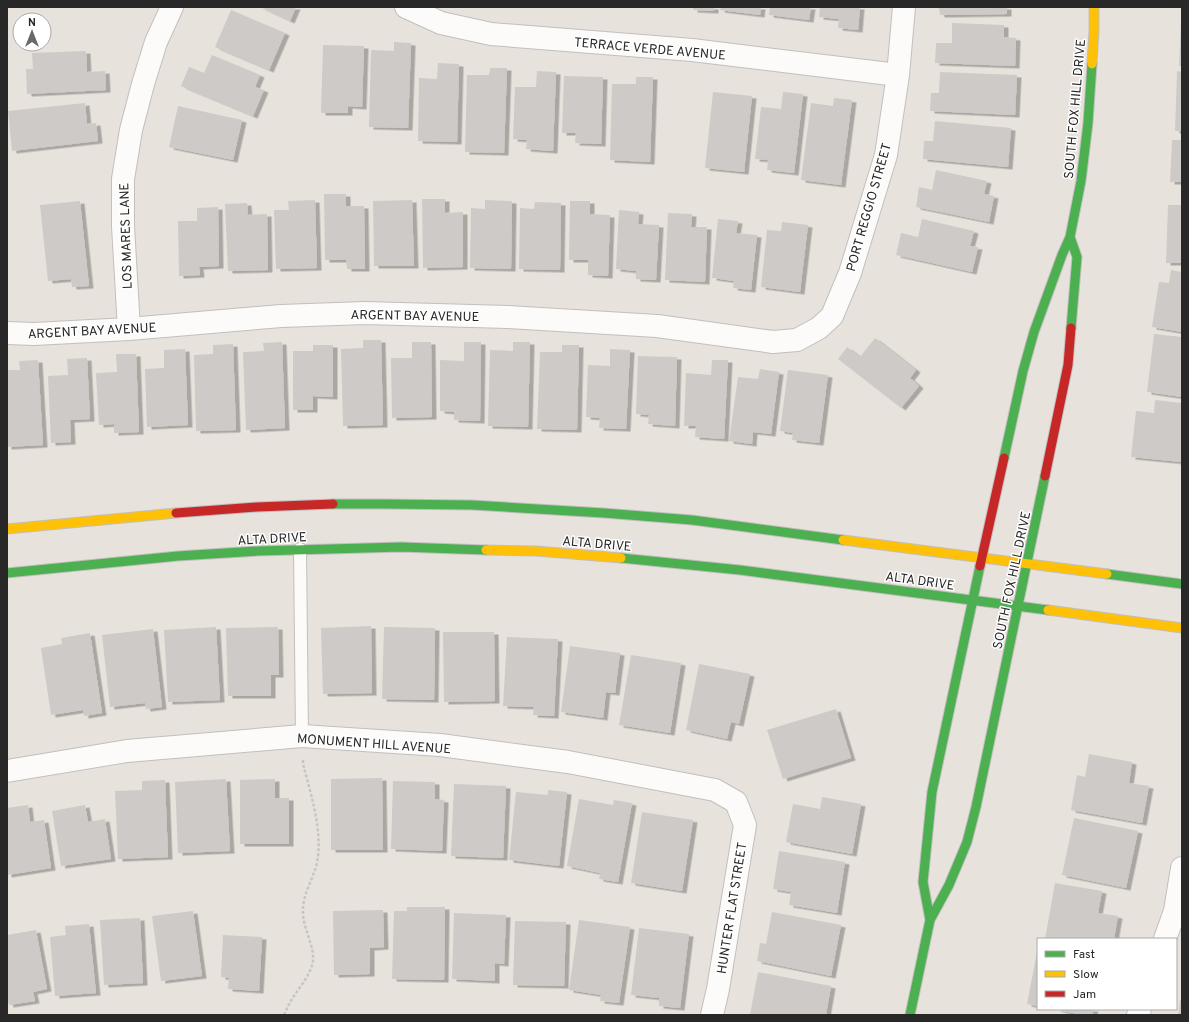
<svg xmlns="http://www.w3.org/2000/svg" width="1189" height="1022" viewBox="0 0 1189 1022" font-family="Overpass,sans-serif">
<defs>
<filter id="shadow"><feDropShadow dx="4.5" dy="2.5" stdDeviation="0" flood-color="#0004"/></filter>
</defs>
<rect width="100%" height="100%" fill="#e8e2dd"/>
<path fill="#cecac7" filter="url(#shadow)" d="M260,7H296L290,21Z
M693,7H714V11L693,10Z
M721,7H761L760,15L720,10Z
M770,7H811L809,20L769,15Z
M820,7H860L858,30L838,28L839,19L819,17Z
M939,7H1007V14L940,15Z
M231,10L285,33L269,70L215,47Z
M1181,22H1182V66H1179Z
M952,23L1004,25V37L1016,38L1015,66L935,63L936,43H952Z
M394,42L411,43L408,128L369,127L371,50L394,51Z
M323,45L364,46L362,107L348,106V113H321Z
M86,51L87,72L105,71L106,90L27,94L26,69H33L32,53Z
M212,55L260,75L255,87L264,90L253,116L181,86L189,67L204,73Z
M438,63L459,64L457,142L418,141L419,78L437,79Z
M490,68H507L504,153L465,152L467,75H489Z
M537,71L556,72L553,151L526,149L527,140L513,139L515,87H536Z
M1177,71L1182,72V131H1175Z
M940,72L1017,75L1015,115L930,111L931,93H939Z
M564,76L603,77L601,144L575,143L576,133H562Z
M636,77H653L650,162L610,160L612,84H636Z
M713,92L752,96L744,172L705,168Z
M783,92L803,94L794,173L767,170L768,160L755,159L761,107L781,109Z
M834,98L852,100L841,185L801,180L811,103L833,106Z
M85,103L87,124L96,123L98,141L12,151L8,111Z
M178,106L242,120L233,160L169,147Z
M935,121L1011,128L1008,167L923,159L924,141H933Z
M1172,140H1182V182H1170Z
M936,170L987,181L984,194L994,196L989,222L916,207L919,187L932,190Z
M324,194H346V206H364L365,269H347L346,260H325Z
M422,199H445V213L463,212V267L423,268Z
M315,200L317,268L276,269L274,210H289L288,201Z
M412,200L414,266H374L373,201Z
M485,200L512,201L511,269L470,268L471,208L485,209Z
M80,201L89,286L72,287L71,279L48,281L40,205Z
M570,201H590V214L610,215L608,276L588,275V260H569Z
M535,202L561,203L560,270L519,269L520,208L534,209Z
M247,203L248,215L267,214L268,270L228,271L225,204Z
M1168,205H1182V263H1166Z
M218,207L219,266L199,267L200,275L179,276L178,221H197V208Z
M619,210L639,212L638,224L659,225L656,280L636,279V271L616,269Z
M668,213L692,214L691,227H707L705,282L665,280Z
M718,219L738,221L736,233L757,235L751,290L733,288L734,281L712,278Z
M922,219L974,231L970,246L978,247L972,272L896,255L901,233L918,237Z
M782,222L808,225L800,292L761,287L767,230L781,231Z
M1171,270L1182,272V332L1152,327L1159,282L1169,283Z
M1154,334L1182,337V397L1147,392Z
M875,338L916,370L910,378L919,386L901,408L838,359L847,347L860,357Z
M363,340H381L383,425L343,426L341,349L363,348Z
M282,342L285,428L246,430L243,352L264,351L263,343Z
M412,342H431L432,417L392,418L391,358H412Z
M464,342H481L480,421L454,420V412L440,411V360L464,361Z
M513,342H530L528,427L488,426L490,350L513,351Z
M233,344L236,430L196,431L194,355L213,354V345Z
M313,345H333V397L313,396V410H293V351H313Z
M562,345H579L577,430L537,429L540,352H562Z
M185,349L188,425L147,427L145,369L164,368V350Z
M610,349L630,350L626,429L599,428L600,418L586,417L588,365L610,366Z
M116,354H136L139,432L114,433V424L99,425L96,373L117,372Z
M638,356L677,357L675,426L648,424L649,415L636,414Z
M87,358L90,419L70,420L71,442L51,443L48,376L68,375L67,359Z
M38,360L43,445L7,447V370H20L19,361Z
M712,360H728L724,439L695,437L696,426H684L686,373L711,375Z
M760,369L779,372L771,434L753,432L752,444L729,441L738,377L758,379Z
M788,370L828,375L819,443L792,440L793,433L780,431Z
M1155,400L1182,403V462L1131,457L1136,411L1154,413Z
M371,626L372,693L323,694L321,628Z
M216,627L220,700L168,702L164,630Z
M278,627L279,675H271V696H228L226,628Z
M384,627L435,628L434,700L382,699Z
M153,629L162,707L146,709L145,703L110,707L102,635Z
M443,632H494L495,701L444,702Z
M90,633L102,713L84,716L83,710L51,715L41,648L62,644L61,638Z
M507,637L558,639L554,716L533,715L534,707L503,706Z
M570,646L620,653L615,693L606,692L603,718L561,712Z
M631,655L681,663L670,733L619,725Z
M699,664L750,674L739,724L731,722L727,739L686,730Z
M836,709L851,758L783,779L767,730Z
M1089,754L1132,762L1129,783L1149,786L1142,823L1071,810L1077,775L1085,777Z
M382,778L383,850H331V779Z
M226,779L230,851L178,853L175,782Z
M275,779V798H289V844H240V780Z
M165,780L168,857L118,859L115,791L142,790V781Z
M393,781L435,782V799L444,800L442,851L391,849Z
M454,784L506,786L503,858L451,856Z
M548,790L567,792L559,866L509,860L516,792L548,795Z
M822,797L861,804L852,854L786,842L793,804L820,809Z
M579,799L613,805L614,800L632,803L618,882L599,879L600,873L567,866Z
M28,805L30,822L44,820L51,868L7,875V808Z
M85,805L88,822L105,819L111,859L61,866L52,811Z
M642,812L693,820L682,891L631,883Z
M1074,818L1138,831L1126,888L1062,875Z
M779,851L845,862L837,913L789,905L791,892L773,889Z
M1055,883L1102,891L1098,913L1118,916L1114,939H1045Z
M407,907H445L444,980L392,979L394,911H407Z
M383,910L384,947L370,948V974L334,975L333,911Z
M193,911L202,976L161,981L152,916Z
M772,912L841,925L831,976L757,961L760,943L766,944Z
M454,913L506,915L504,964L495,963V981L452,979Z
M140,918L143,983L104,985L100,920Z
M579,920L630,927L619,1003L600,1001L601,995L569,990Z
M515,921L566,922L564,986L513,985Z
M89,924L96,993L55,996L50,937L66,935L65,926Z
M639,928L689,934L680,1008L659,1006V998L631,995Z
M36,930L47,989L33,992L35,1001L9,1005L7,997V935Z
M223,935L262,937L259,991L228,989L229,978L221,977Z
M1037,952H1038V1006L1027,1004Z
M758,972L831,986L826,1015H750Z
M1180,1000H1182V1015H1178Z
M1055,1009H1094L1092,1015H1082Z"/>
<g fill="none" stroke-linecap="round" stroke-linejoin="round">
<g stroke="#c1bfbf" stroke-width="14">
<path id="lane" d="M300,549L302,736"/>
</g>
<g stroke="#c1bfbf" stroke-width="24">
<path id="street" d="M406,7L441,23L491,34L692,50L898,75
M129,329L123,226V179L131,130L143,84L156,42L172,7
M7,333L34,334L129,329L281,316L365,313L508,317L657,326L773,342L797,340L819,328L832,316L850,273L886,155L898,75L904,7
M7,771L127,751L302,736L440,745L568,762L715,790L736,802L745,825L718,989L712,1015
M1165,939L1175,911L1182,868
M1138,1015L1140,1009"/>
</g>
<g stroke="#c1bfbf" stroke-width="11">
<path id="fast" d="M1070,237L1077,257L1071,328
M1004,458L1023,371L1034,332L1062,255L1070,237L1081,181L1088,123L1092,64
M333,504H384L472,505L604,513L692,520L843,540
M621,558L740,570L1048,610
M7,573L178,556L258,551L401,547L486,550
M1107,574L1182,584
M930,920L923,882L932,792L980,566
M910,1015L930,920L949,885L967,842L976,807L1045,476"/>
</g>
<g stroke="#c1bfbf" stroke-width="11">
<path id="slow" d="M1092,64L1094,31V7
M7,529L176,513
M843,540L1107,574
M486,550L536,551L621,558
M1048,610L1182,628"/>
</g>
<g stroke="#c1bfbf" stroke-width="11">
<path id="jam" d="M1045,476L1068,365L1071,328
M176,513L257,507L333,504
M980,566L1004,458"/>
</g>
<path stroke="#c6c5c5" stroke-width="2.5" stroke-dasharray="3 2" stroke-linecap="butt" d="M284,1015C287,1008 290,1002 294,996C301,985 311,974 313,961C314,943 302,927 303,910C303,893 313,880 317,863C323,831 311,795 303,764V759"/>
<use href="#lane" stroke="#fcfbfa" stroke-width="12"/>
<use href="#street" stroke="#fcfbfa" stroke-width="22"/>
<use href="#fast" stroke="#4caf50" stroke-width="9"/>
<use href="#slow" stroke="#ffc107" stroke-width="9"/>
<use href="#jam" stroke="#c62828" stroke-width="9"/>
</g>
<g text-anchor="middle" stroke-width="3" stroke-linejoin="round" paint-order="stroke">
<g font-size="13" fill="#282828" stroke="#fff">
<text transform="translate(650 48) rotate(5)" y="5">TERRACE VERDE AVENUE</text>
<text transform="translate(1074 109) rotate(-85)" y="5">SOUTH FOX HILL DRIVE</text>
<text transform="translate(868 207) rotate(-74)" y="5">PORT REGGIO STREET</text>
<text transform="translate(125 236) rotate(-92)" y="5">LOS MARES LANE</text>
<text transform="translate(415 315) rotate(1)" y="5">ARGENT BAY AVENUE</text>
<text transform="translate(92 330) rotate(-3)" y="5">ARGENT BAY AVENUE</text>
<text transform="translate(272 538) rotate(-3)" y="5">ALTA DRIVE</text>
<text transform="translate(597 543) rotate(5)" y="5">ALTA DRIVE</text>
<text transform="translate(920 580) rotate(8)" y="5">ALTA DRIVE</text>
<text transform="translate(1011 580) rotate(-78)" y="5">SOUTH FOX HILL DRIVE</text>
<text transform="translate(374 743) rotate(4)" y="5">MONUMENT HILL AVENUE</text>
<text transform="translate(731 908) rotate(-81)" y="5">HUNTER FLAT STREET</text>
</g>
</g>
<rect width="1189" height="1022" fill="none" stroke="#282828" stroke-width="16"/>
<rect x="1037" y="938" width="140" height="72" fill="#ffffff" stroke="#a9a9a9"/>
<rect x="1045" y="951" width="20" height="6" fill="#4caf50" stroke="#a9a9a9"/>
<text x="1073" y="958" font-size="12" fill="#282828">Fast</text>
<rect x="1045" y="971" width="20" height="6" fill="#ffc107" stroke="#a9a9a9"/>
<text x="1073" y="978" font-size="12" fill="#282828">Slow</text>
<rect x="1045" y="991" width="20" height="6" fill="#c62828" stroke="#a9a9a9"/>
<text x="1073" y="998" font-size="12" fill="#282828">Jam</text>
<g transform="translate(32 32)"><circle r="19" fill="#ffffff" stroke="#a9a9a9"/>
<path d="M0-3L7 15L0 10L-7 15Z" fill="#6b6967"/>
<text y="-6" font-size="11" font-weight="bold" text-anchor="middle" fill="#282828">N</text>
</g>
</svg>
